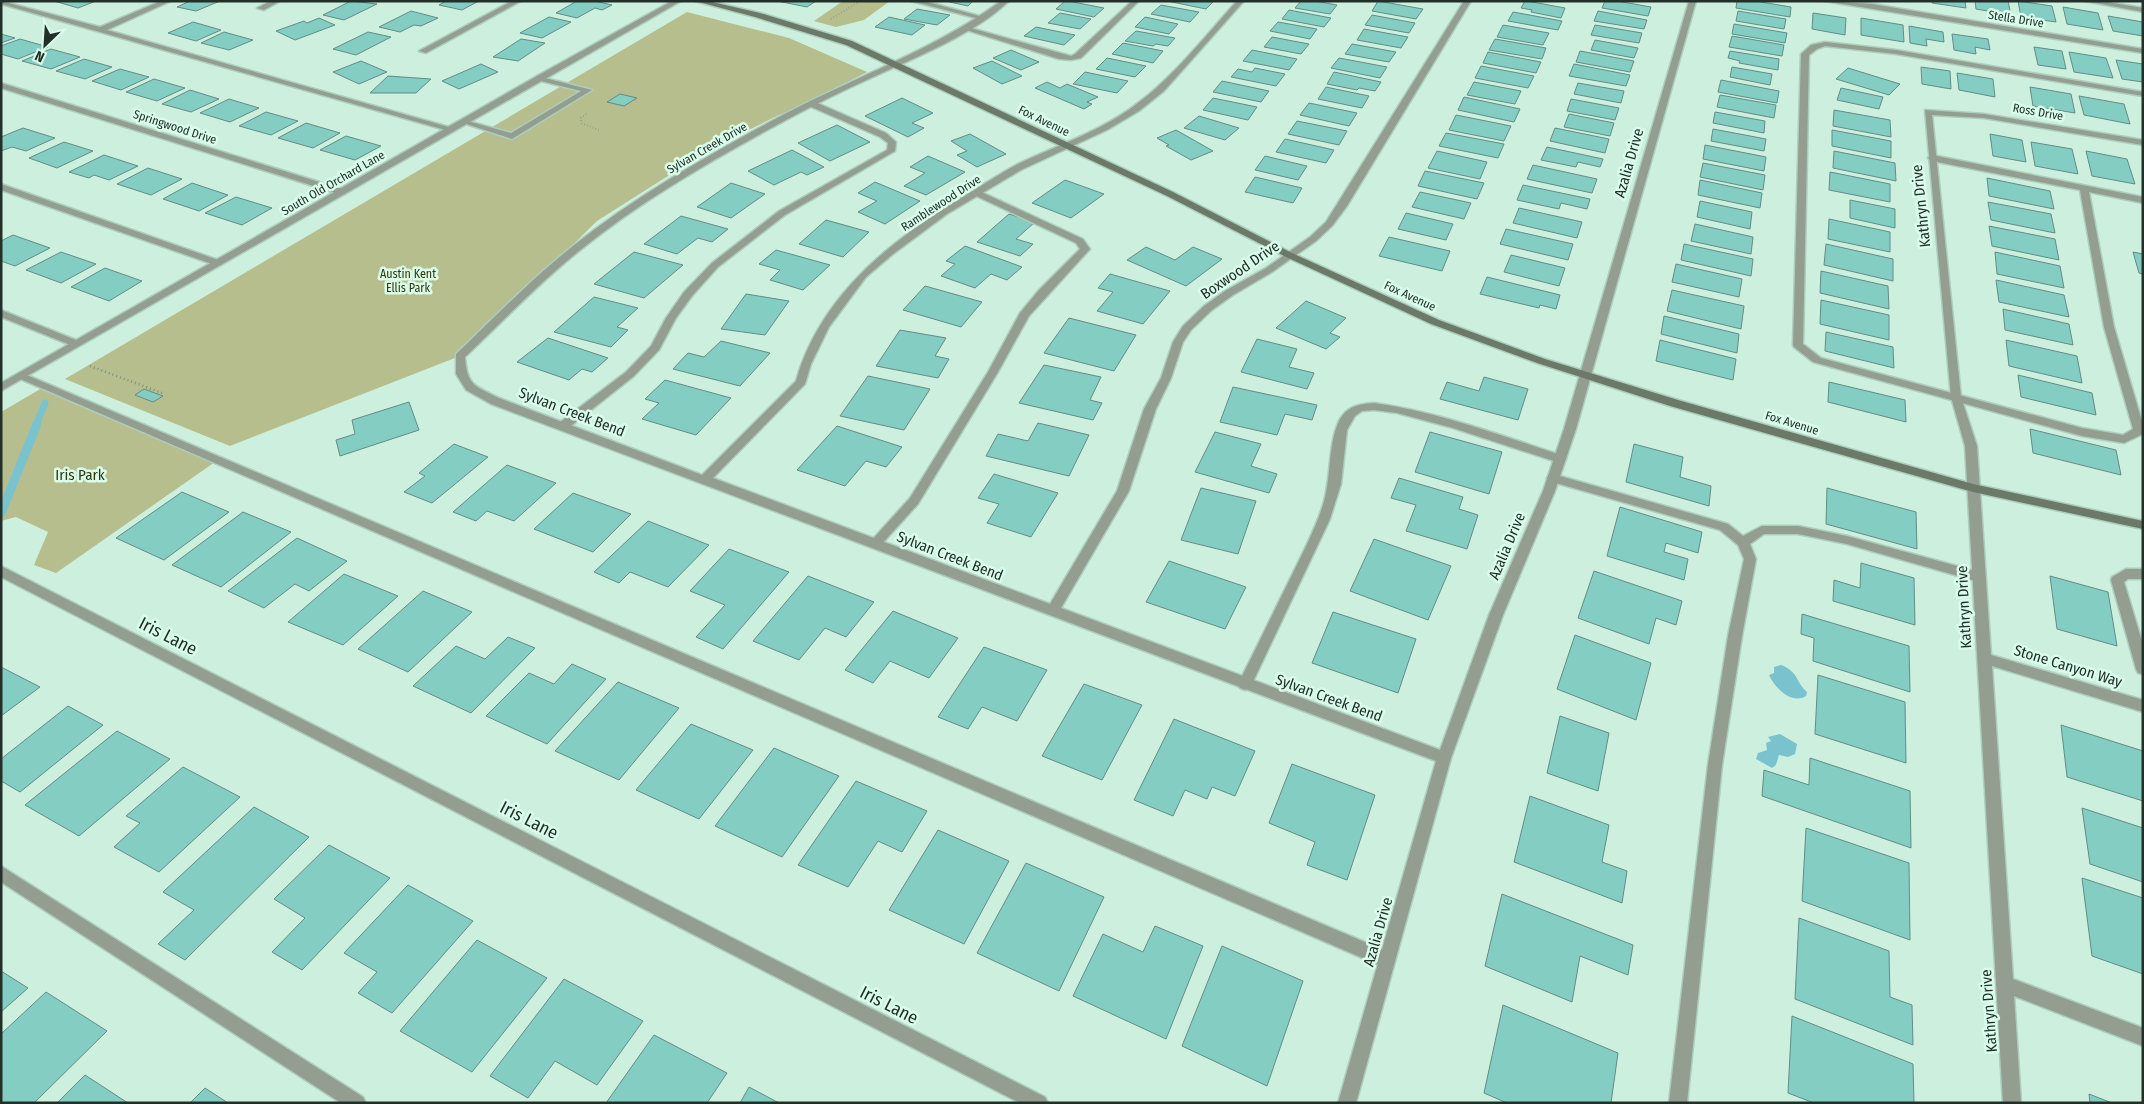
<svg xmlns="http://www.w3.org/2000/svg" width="2144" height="1104" viewBox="0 0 2144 1104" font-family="'Fira Sans Condensed',sans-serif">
<rect width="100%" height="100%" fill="#ccf0dd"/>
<path fill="#b6be8d" d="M843,1H890L864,20L836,27L814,21Z
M687,12L789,38L867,72L796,109L779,115L712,148L597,221L460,356L230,446L65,379Z
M42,388L215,462L56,573L34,565L48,532L16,517L1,521V412Z"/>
<path fill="#7ac3ce" d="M1781,665C1799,672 1795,681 1807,692L1806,696C1791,705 1775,688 1769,675L1774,673V667Z
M1780,734L1797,744L1795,754L1788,757L1779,755L1776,765L1772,768L1756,759L1758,753L1767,750L1766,743L1771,741L1768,737Z"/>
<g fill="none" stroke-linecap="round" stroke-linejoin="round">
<path stroke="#7ac3ce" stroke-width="7" d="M36,425L45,403"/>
<path stroke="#7ac3ce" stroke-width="9" d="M1,513L37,424"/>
</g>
<path fill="#84cdc3" stroke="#638c86" d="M54,1H96L78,8Z
M190,1H220L196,11L177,7Z
M351,1L377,4L344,20L323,15Z
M446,1H479L462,10L439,5Z
M577,1H595L612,5L602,10L595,8L577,18L556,13Z
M777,1H816L807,7Z
M945,1H973L968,6Z
M1065,1H1068L1104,8L1094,17L1056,9Z
M1167,1H1214L1206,9Z
M1301,1H1315L1337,5L1330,14L1295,8Z
M1378,1L1423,9L1416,19L1372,11Z
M1525,1H1527L1565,8L1561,18L1531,12L1532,10L1521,8Z
M1605,1H1617L1651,7L1648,16L1602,8Z
M1737,1H1755L1791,7L1790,17L1736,8Z
M1932,1H1965L1966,8L1932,3Z
M1975,1H2008L2011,15L1976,9Z
M2018,1L2052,6L2056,22L2021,17Z
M1161,5L1199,12L1190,22L1151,14Z
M2063,7L2098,13L2103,30L2067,24Z
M917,9L950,15L937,25L904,19Z
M1289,10L1331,18L1324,27L1282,19Z
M411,11L438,18L421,26L414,25L400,32L379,27Z
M1598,11L1647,20L1644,29L1594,21Z
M1738,11L1786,19L1784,29L1736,21Z
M1513,12L1562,21L1558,30L1508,21Z
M1060,13L1091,19L1080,29L1048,23Z
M1813,13L1846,18L1845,35L1812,29Z
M1372,15L1415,23L1409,33L1365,25Z
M2108,16L2143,22V36L2113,31Z
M549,17L571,22L542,38L520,33Z
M889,17L925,25L912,35L875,27Z
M1145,17L1178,24L1169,34L1135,27Z
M319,18L335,25L295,40L276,31L304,21L307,23Z
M1861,18L1903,25L1904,42L1861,35Z
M193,22L221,30L196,41L168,33Z
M1278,22L1317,29L1310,39L1270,31Z
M1734,24L1787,33L1785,43L1732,34Z
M1503,25L1549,33L1543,45L1497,37Z
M1595,25L1642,33L1639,43L1591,35Z
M1909,26L1943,32L1944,42L1926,39L1927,46L1910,43Z
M1036,27L1075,35L1064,45L1024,36Z
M1364,29L1408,37L1401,48L1357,40Z
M1136,31L1175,38L1168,46L1156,44L1153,46L1125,41Z
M224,32L253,40L229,50L201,43Z
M368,32L391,37L356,55L333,49Z
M1,34L15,38L1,43Z
M1952,34L1988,39L1990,50L1975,47L1976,54L1954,50Z
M1732,36L1784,45L1782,56L1729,47Z
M1272,37L1309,44L1301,54L1264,47Z
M20,39L48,47L18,59L1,54V46Z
M521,39L545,43L518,61L493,57Z
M1495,39L1546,48L1542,59L1489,50Z
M1595,40L1638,48L1634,58L1591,50Z
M1123,43L1163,51L1153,63L1112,54Z
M1352,44L1396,52L1389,62L1345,54Z
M2034,47L2062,51L2066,69L2038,65Z
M51,49L80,57L51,69L22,61Z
M1011,50L1039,62L1021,70L993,58Z
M1252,50L1297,59L1289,70L1243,61Z
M1580,51L1634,61L1630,72L1576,62Z
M1730,51L1779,59L1778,70L1739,63L1740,61L1728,58Z
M1488,52L1541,62L1536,73L1483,63Z
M2069,52L2106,58L2113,78L2074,72Z
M1107,58L1146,66L1135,77L1096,69Z
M1339,58L1387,67L1380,78L1331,68Z
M84,59L112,67L85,79L56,71Z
M2116,60L2143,64V82L2122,79Z
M361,61L387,72L359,84L333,72Z
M992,61L1022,76L1002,84L973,68Z
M481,64L498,72L459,89L442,81Z
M1574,64L1630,75L1626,86L1569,76Z
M1481,66L1534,76L1528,88L1475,78Z
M1732,67L1772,74L1770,85L1730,77Z
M1921,67L1950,71L1951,89L1922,84Z
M1255,68L1285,74L1276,86L1231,77L1238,69L1252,72Z
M1848,68L1900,84L1889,95L1836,79Z
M120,69L149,77L121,90L92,81Z
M1085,72L1128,81L1117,93L1073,84Z
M1334,72L1381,82L1375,91L1359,88L1357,90L1327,84Z
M1957,73L1993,79L1995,97L1959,90Z
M388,76L431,79L416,93H370Z
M154,79L185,88L157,101L126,92Z
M1721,80L1779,91L1777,103L1718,92Z
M1222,81L1269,91L1261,102L1213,92Z
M1047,82L1060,88L1067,84L1098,97L1087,102L1092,104L1084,109L1035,88Z
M1474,82L1521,91L1515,104L1467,95Z
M1578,83L1624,91L1621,103L1574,94Z
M1326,87L1369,96L1362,108L1318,99Z
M2030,87L2071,94L2075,113L2033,106Z
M1841,88L1883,97L1879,109L1837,100Z
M190,90L219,99L191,112L162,104Z
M620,94L637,98L624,106L607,102Z
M1720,95L1776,105L1774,118L1717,107Z
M2079,96L2124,104L2130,124L2084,115Z
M1464,97L1520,109L1514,122L1458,110Z
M902,98L933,113L912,123L924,128L908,137L865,116Z
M1213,98L1257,107L1248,120L1203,110Z
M229,99L259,108L230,122L200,113Z
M1571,99L1619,108L1615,120L1567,111Z
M1309,103L1357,113L1349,126L1300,115Z
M1834,110L1890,120L1891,137L1833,126Z
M266,112L298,121L271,135L239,126Z
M1715,112L1765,121L1764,133L1713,123Z
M1569,114L1614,123L1610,136L1564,127Z
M1456,115L1511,126L1504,141L1449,130Z
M1199,116L1239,128L1225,140L1184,128Z
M1297,121L1347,131L1339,145L1288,134Z
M306,123L340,133L313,148L278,138Z
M837,125L870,142L830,161L798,143Z
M23,128L55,138L26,151L12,147L1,151V137Z
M1555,128L1609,139L1605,153L1550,141Z
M1713,129L1766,139L1764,151L1711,141Z
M1176,130L1213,151L1191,160L1166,146L1169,145L1157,138Z
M1832,130L1891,141V158L1832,146Z
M1446,133L1504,144L1498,158L1439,146Z
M970,134L1006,154L977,167L957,155L967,151L951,141Z
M1990,134L2022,140L2026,162L1993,156Z
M346,136L381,146L355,160L320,150Z
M1285,139L1334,150L1326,163L1276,152Z
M64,142L93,151L57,168L29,158Z
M2031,142L2072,149L2078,174L2035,166Z
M1705,145L1766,157L1764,171L1703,159Z
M1547,147L1603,159L1600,167L1578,162L1576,167L1541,160Z
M792,150L824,167L807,175L801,172L774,185L748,171Z
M1437,151L1487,162L1480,179L1428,168Z
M1834,151L1895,163L1896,181L1833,168Z
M2086,151L2127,159L2135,184L2092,176Z
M104,155L138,166L109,180L94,175L89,178L69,172Z
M928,156L965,172L926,195L904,186L925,173L910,167Z
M1265,156L1307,166L1298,180L1255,170Z
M1703,163L1765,175L1763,190L1700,177Z
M1533,165L1597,179L1592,193L1527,179Z
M148,168L182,179L151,195L117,184Z
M1425,171L1484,183L1477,199L1418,186Z
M1830,172L1890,184V202L1829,190Z
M1255,177L1302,188L1293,203L1245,192Z
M1987,178L2050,191L2054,209L1989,196Z
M1065,180L1104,194L1071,218L1032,203Z
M1700,180L1762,193L1760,208L1698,195Z
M875,182L920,201L885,224L858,212L877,201L858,193Z
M192,183L228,195L199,211L163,199Z
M731,183L765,194L731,218L697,207Z
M1523,185L1590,199L1587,209L1561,203L1559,209L1517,200Z
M1420,192L1471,203L1464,219L1412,207Z
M236,197L272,208L242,225L205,213Z
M1850,200L1895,209V228L1850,218Z
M1700,201L1752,212L1750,229L1697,217Z
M1988,202L2051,214L2055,233L1991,220Z
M1519,208L1582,222L1577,238L1513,223Z
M1406,213L1453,224L1446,240L1398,229Z
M1009,214L1035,222L1016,239L1033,244L1020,256L977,242Z
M681,216L728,229L712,242L698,238L677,254L644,244Z
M1829,219L1890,232V252L1828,239Z
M826,220L869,232L843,257L799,244Z
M1695,224L1753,237L1751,254L1691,241Z
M1989,226L2055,239L2059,260L1992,246Z
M1506,229L1573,244L1568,260L1500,244Z
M13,235L50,248L15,266L1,261V241Z
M1389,237L1450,251L1442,271L1379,256Z
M1684,244L1753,259L1751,276L1681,260Z
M1826,244L1893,259V281L1824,265Z
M965,246L1022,267L1007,280L991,274L975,288L941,276L955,264L946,261Z
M1146,247L1175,260L1193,247L1222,259L1186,286L1127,260Z
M776,250L830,265L803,290L770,280L780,270L759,264Z
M61,252L96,264L61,283L26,270Z
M634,252L683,265L644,298L594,284Z
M1995,252L2060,266L2064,288L1997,274Z
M2133,252L2143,254V274L2139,273Z
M1511,255L1565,268L1559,286L1504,272Z
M1676,264L1742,279L1739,297L1672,282Z
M105,268L142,281L109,301L71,287Z
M1821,271L1888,286L1889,309L1820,293Z
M1110,274L1170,291L1143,324L1097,311L1113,292L1098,288Z
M1487,277L1560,295L1556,309L1540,305L1539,308L1480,294Z
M1996,280L2064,295L2069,317L1999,302Z
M925,286L982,302L961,327L903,310Z
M1672,290L1744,306L1741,329L1667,311Z
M746,294L789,301L765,335L721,329Z
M594,297L638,308L617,327L628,330L611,347L554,332Z
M1821,300L1889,315V340L1820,324Z
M1306,301L1346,318L1330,333L1340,337L1326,349L1276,328Z
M2003,309L2069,324L2073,345L2005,330Z
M1664,316L1739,334L1737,353L1661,334Z
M1069,318L1136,335L1114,371L1044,353Z
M900,330L946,338L935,356L949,359L938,378L876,366Z
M1826,332L1893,347L1894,368L1825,351Z
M548,338L608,358L592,372L582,369L569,380L517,362Z
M1257,339L1297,349L1289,367L1314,373L1307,389L1241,372Z
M1660,340L1736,359L1733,380L1656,361Z
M2006,340L2077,356L2082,383L2009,366Z
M721,341L770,353L740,386L673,369L688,353L704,357Z
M1044,365L1101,377L1090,400L1102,403L1093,420L1019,403Z
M2018,375L2092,393L2096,415L2021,397Z
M868,376L930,389L904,430L840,416Z
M1484,377L1528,389L1518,420L1440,399L1447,382L1479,391Z
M665,380L731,398L696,435L642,419L659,403L645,399Z
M1829,382L1905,400L1906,422L1828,402Z
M1233,387L1317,405L1312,420L1285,414L1277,435L1220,422Z
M144,389L163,396L153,402L135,395Z
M409,402L419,430L340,456L336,440L355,434L352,420Z
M1038,423L1089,435L1069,476L986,456L998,434L1028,441Z
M837,426L902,447L886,467L866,461L845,486L797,470Z
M2030,429L2116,450L2121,475L2033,453Z
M1215,432L1261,444L1251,466L1277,474L1269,493L1195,472Z
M1430,432L1502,452L1489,494L1415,472Z
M454,444L488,457L432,503L404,492L425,476L419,473Z
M1634,444L1683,457L1680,477L1711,486L1709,506L1626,482Z
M507,465L556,483L514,521L487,511L476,521L453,512Z
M994,474L1058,493L1031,537L987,523L999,504L978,498Z
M1399,478L1463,497L1459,509L1478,515L1467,549L1406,531L1416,505L1391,498Z
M1201,488L1256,501L1238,554L1181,540Z
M1827,488L1916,512L1917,549L1826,524Z
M182,492L229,512L164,560L116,538Z
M573,493L631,514L593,552L534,529Z
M1620,507L1702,532L1698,553L1666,543L1664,552L1688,559L1684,580L1607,556Z
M243,512L291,532L221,587L172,565Z
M648,521L709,545L668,587L630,572L619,583L594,572Z
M297,538L347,561L309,591L295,584L264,608L228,591Z
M1374,539L1451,566L1428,620L1350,591Z
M729,549L789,572L723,649L696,637L725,605L690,591Z
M1169,561L1246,587L1225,629L1146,602Z
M1861,563L1914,578L1915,625L1833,601L1834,580L1860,588Z
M1594,571L1682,601L1676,625L1656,618L1649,644L1578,618Z
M344,574L398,596L343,645L288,622Z
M808,576L874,602L846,637L825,628L799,660L753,641Z
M2050,576L2108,592L2117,646L2057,629Z
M423,591L472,612L408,672L358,649Z
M893,611L958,638L929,678L890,661L873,683L845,670Z
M1333,612L1416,639L1398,693L1312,663Z
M1802,614L1909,646L1910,692L1813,661L1814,638L1801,634Z
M1575,635L1651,663L1636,720L1557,689Z
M508,637L535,648L471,713L413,686L456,646L485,659Z
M984,647L1047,670L1017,721L982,707L968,729L938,717Z
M572,664L606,679L547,744L486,716L529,673L554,684Z
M1,667L40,687L1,716Z
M1818,675L1905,702L1906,763L1815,734Z
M618,682L679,708L619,780L555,751Z
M1084,684L1142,705L1102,780L1042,756Z
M68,706L103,725L20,792L1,781V759Z
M1560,716L1609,733L1598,791L1547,773Z
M1174,719L1255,751L1235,796L1212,787L1207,799L1185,790L1173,816L1134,800Z
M691,724L753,750L699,819L636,790Z
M2061,725L2143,751V801L2067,777Z
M117,731L170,759L79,836L25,805Z
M774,748L839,776L782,857L715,826Z
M1810,758L1910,791L1911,848L1762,796L1764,770L1809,785Z
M1292,764L1375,795L1347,880L1307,865L1315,842L1269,823Z
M183,767L240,797L159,872L114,847L140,823L126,816Z
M856,781L927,811L902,852L878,841L848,887L798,865Z
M1530,796L1609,825L1602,862L1627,871L1622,903L1514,862Z
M254,807L309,837L185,960L158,944L194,910L163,892Z
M2082,808L2143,828V882L2090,864Z
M1806,828L1909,863L1910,940L1802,901Z
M938,830L1009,861L964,944L889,910Z
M329,845L390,878L302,970L272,952L305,918L274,899Z
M1026,863L1104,897L1059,991L977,953Z
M2082,878L2143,898V974L2092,956Z
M408,885L473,921L392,1013L358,993L377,972L344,953Z
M1502,894L1633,945L1628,975L1580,956L1572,1002L1485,966Z
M1799,918L1889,951L1890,997L1912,1005L1913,1045L1795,999Z
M1155,926L1203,946L1166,1039L1073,996L1103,934L1143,952Z
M477,940L547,978L472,1072L400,1031Z
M1222,946L1303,981L1267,1086L1182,1046Z
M1,971L28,988L1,1012Z
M564,979L643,1021L597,1085L555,1061L528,1098L490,1076Z
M46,992L107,1031L34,1103H1V1034Z
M1503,1005L1618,1053L1611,1103H1507L1484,1093Z
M1792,1016L1913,1064L1914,1103H1814L1788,1093Z
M654,1035L727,1073L707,1103H606Z
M85,1075L128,1103H57Z
M749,1087L779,1103H740Z
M205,1088L228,1103H190Z
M2089,1094L2112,1103H2090Z"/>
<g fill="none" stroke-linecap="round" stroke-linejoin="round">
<g stroke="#adcdbd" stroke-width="3">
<path id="service" d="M1,1L100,27L161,1H171L107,30L456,129L449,131L1,4Z
M911,1H924L987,18L983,20Z
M1132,1H1139L1081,58L1071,60L1059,59L963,29L967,27L1071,56L1075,54Z
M2085,1H2102L2143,8V12Z
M1825,42L1896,50L2143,92V96L1896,54L1825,46L1817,49L1809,55L1803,344L1821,358L2082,428L2123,435L2133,429L2104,327L2080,190L1932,161L1928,158L1932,155L2143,197V203L2089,192L2114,327L2143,425V434L2124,443L2082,436L1813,362L1794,347L1793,345L1801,54L1811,45Z
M537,76L592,90L512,139L460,122L464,120L511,133L581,91L537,80Z
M809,102H815L886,133L896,142L895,151L785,215L718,267L692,296L676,318L659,350L634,376L567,429H559L557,426L559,423L626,372L651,346L666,318L684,292L712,263L779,211L887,150L888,143L880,137L809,106Z
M1,184L221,261L223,263L221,265H215L1,190Z
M977,190L1083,239L1090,249L1029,316L998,372L918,504L879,547H871L869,544L871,541L910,498L988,372L1020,313L1039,290L1080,249L1076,243L974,195L973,193Z
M22,373L1393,954L1395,960L1393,966L1387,968L1381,966L18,378L17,376Z
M1374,403C1439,412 1502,436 1564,456L1566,459L1560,463L1453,428L1397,413L1374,410L1362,411L1355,416L1347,430L1341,484L1330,519L1250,688L1245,690L1240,688L1238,684C1256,649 1273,613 1291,577C1302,554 1314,532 1322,508C1332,480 1327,447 1339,421C1347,406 1359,404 1374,403Z
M1553,474L1728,524L1743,536L1762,526H1798L1847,536L1979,572L1984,574L1985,577L1984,580L1979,582L1847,544L1798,534H1764L1750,544L1756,559L1742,636L1722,765L1687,1103H1669L1708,765L1728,636L1744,559L1738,545L1720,530L1549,481L1547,478L1549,475Z
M2126,569H2143V579H2128L2124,582L2143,645V674L2138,673L2136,669L2111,580L2112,577Z
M1,866L363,1097L366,1103H341L1,882Z"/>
</g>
<g stroke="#adcdbd" stroke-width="3">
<path id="minor" d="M271,1H280L264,10L257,8Z
M512,1H521L426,53L419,51Z
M1001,1H1009C975,34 914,58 871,78C842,91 814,105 786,120C714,159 642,200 579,251C538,284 503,321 465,357C467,386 475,386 499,398L702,475L796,381C821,293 895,237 971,192C986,183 1001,173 1016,165C1055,146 1099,132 1134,106C1173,78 1204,37 1237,1H1244L1164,91L1139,111L1107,130L1021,170L947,214L893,254L866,277L829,327L811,364L805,384L713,478L1050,604L1117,491L1144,409L1161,378L1173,342L1183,326L1204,306L1225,291L1266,268L1310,237L1326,222L1464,1H1471L1347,206L1332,226L1316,241L1272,272L1233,295L1212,310L1191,330L1183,342L1171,378L1156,409L1129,491L1061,608L1440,750L1489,615L1543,491L1564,429L1689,1H1696L1576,429L1555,491L1503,615L1451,758L1356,1103H1338L1436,761L491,404L466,390L456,374V354C495,317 531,279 573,246C636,196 707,156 777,118C851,78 933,51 1001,1Z
M1824,1L1872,4L2143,49V53Z
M1,83L345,190L346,192L345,194H339L1,88Z
M1925,110L1984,114L2143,140V145L1984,118L1932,115L1961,397L1977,446L1991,655L2143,700V712L1992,666L2013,979L2143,1028V1046L2014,996L2021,1103H2003L1965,446L1951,397Z
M1,310L81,342L82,344L77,347L73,346L1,317Z
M1,566L1045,1097L1048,1103H1020L1,577Z"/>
</g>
<g stroke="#adcdbd" stroke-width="3">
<path id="tertiary" d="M672,1H681L1,391V383L537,76Z"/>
</g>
<g stroke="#adcdbd" stroke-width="3">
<path id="secondary" d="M695,1H708L760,13L852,41L1173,192L1292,253L1439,320L1545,359L1678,400L1973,484L2143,521V529L1973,492L1670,406L1537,363L1431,324L1286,257L1167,196L846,45L755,17Z"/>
</g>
<path stroke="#799285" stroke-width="2" stroke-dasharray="0.5 2.5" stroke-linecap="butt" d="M831,19L860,1
M586,114L581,118V123L599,130"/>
<path stroke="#799285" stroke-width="2.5" stroke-dasharray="1 3" stroke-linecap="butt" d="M90,366L162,393"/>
<use href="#service" fill="#939d90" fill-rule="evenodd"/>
<use href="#minor" fill="#939d90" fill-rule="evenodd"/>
<use href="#tertiary" fill="#939d90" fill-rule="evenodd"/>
<use href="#secondary" fill="#6c7968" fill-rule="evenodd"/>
</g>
<g text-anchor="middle" stroke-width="5" stroke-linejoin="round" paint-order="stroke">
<g font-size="12" fill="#223029" stroke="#d9fdea">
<text transform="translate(2016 19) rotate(9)" y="4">Stella Drive</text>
<text transform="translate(2038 112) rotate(10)" y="4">Ross Drive</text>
<text transform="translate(1044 121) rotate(26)" y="4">Fox Avenue</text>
<text transform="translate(175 127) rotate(18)" y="4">Springwood Drive</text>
<text transform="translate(707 148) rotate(-30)" y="4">Sylvan Creek Drive</text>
<text transform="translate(333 183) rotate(-30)" y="4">South Old Orchard Lane</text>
<text transform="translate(941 203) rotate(-33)" y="4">Ramblewood Drive</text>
<text transform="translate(1410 296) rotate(25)" y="4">Fox Avenue</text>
<text transform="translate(1792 423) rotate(17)" y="4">Fox Avenue</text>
</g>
<g font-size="12" fill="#33380d" stroke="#d9fdea">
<text x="408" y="278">Austin Kent<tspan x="408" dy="14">Ellis Park</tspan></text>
</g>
<g font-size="15" fill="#223029" stroke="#d9fdea">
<text transform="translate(1629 163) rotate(-74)" y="5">Azalia Drive</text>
<text transform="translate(1921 206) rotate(-96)" y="5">Kathryn Drive</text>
<text transform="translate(1240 270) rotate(-34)" y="5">Boxwood Drive</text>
<text transform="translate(572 412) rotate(21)" y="5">Sylvan Creek Bend</text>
<text transform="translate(1507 546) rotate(-67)" y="5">Azalia Drive</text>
<text transform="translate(950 556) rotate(21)" y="5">Sylvan Creek Bend</text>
<text transform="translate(1964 607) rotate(-93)" y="5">Kathryn Drive</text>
<text transform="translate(2068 666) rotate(17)" y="5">Stone Canyon Way</text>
<text transform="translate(1329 698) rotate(20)" y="5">Sylvan Creek Bend</text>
<text transform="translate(1378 932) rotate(-74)" y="5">Azalia Drive</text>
<text transform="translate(1989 1011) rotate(-94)" y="5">Kathryn Drive</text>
</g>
<g font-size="15" fill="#33380d" stroke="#d9fdea">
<text x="80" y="480">Iris Park</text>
</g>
<g font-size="18" fill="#223029" stroke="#d9fdea">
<text transform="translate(168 636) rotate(27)" y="6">Iris Lane</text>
<text transform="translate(529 820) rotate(27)" y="6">Iris Lane</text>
<text transform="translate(889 1005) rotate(27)" y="6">Iris Lane</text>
</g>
</g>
<rect width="2144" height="1104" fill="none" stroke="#223029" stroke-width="5"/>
<g transform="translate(45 45) rotate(205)" stroke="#d9fdea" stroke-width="4" paint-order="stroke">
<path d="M0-4L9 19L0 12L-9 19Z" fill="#223029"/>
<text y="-8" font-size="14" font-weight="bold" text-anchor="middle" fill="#223029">N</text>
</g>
</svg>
